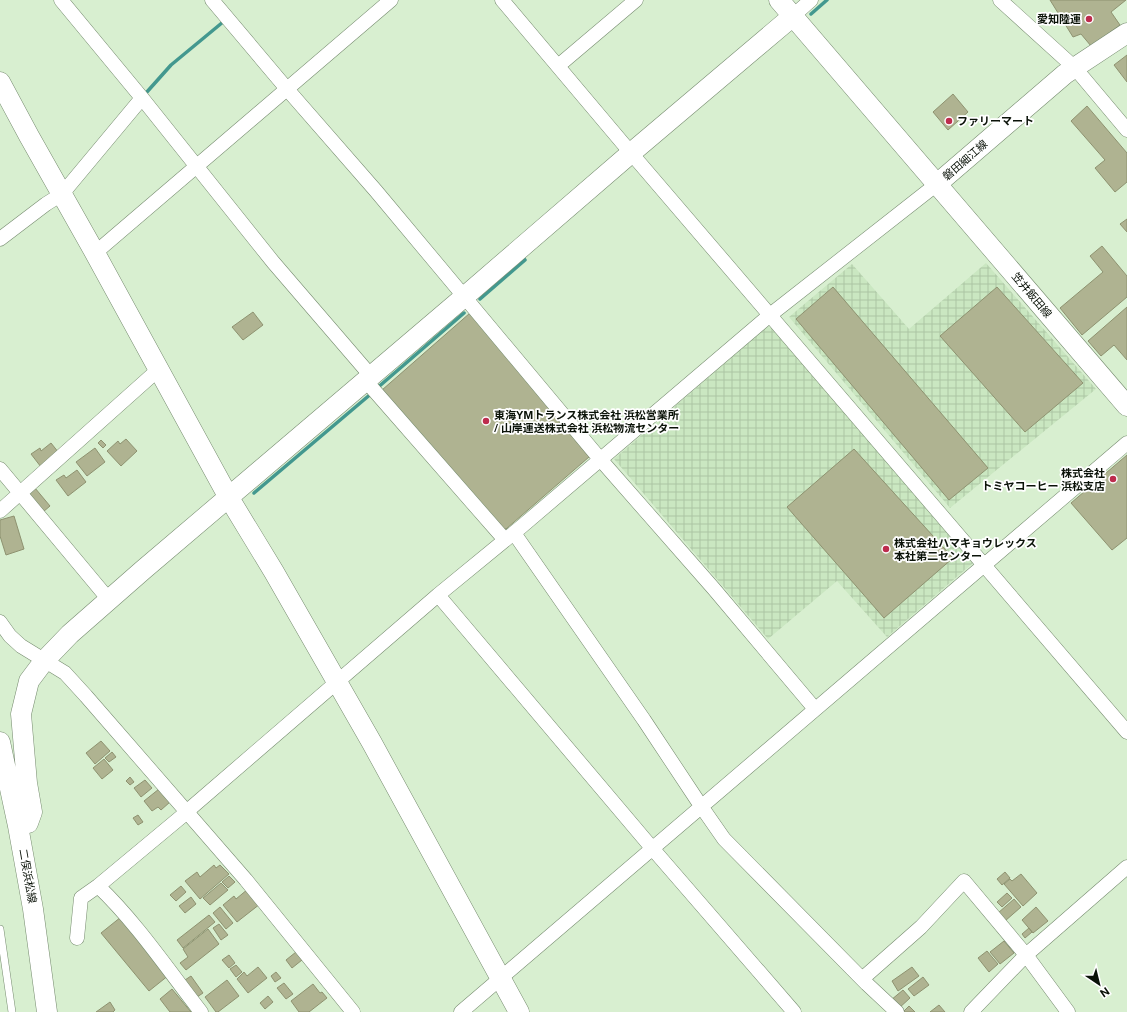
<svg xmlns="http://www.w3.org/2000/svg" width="1127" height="1012" viewBox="0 0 1127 1012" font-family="'Public Sans','Noto Sans JP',sans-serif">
<defs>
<pattern id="industrial-grid" width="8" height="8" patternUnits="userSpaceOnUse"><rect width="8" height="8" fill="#cae7c1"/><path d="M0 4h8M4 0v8" fill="none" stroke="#acc5a4"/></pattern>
</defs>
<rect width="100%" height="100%" fill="#d8efd0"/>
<path fill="url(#industrial-grid)" d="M986,263L1096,389L950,508L789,317L852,264L909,329Z
M767,327L773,328L973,563L887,637L837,581L768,639L614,459Z"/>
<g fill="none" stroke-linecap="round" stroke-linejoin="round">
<path stroke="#43988f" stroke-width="3.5" d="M811,14L827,0
M146,93L171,65L223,22
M480,299L525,260L522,256
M376,389L464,313
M254,493L372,393"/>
</g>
<path fill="#afb391" stroke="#8e9270" d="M1050,0H1126L1111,12L1120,25L1091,46L1081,34L1073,37Z
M1127,55V82L1114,65Z
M953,94L968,112L948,130L933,112Z
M1087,106L1127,153V182L1115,192L1095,168L1105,160L1071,121Z
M1127,219V232L1120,224Z
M1102,246L1127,276V297L1082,335L1060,308L1103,272L1090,256Z
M833,287L988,468L949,500L796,319Z
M997,287L1083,383L1025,432L940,336Z
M1127,307V360L1114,345L1101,356L1088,341Z
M253,312L263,325L243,340L232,327Z
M470,313L589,457L506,529L500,527L382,390Z
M126,439L137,451L121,466L107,451L118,441L120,444Z
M101,440L106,445L103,448L98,443Z
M51,443L59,453L41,467L31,454L40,448L41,451Z
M95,448L105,462L87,476L76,462Z
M854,449L953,558L884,618L787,507Z
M1127,455V538L1112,550L1071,503Z
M77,470L86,482L68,496L56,480L64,475L66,478Z
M35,488L50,506L43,512L28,494Z
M14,516L24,549L6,555L0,536V520Z
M101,741L110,751L95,764L86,753Z
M112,752L116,757L109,762L105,758Z
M104,759L113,770L102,779L93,768Z
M130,777L134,782L130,785L126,781Z
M145,780L152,788L141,797L134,788Z
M159,789L170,802L161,810L158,807L152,811L144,801Z
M138,815L143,822L138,825L133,818Z
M214,865L216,868L220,865L229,874L200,899L185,881L197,872L200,877Z
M1005,872L1010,878L1002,885L997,879Z
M1021,874L1037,893L1023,906L1004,884L1010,879L1012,881Z
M229,876L235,882L228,888L222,882Z
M221,883L228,890L210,905L203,898Z
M181,886L186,892L176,901L170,895Z
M248,889L260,904L237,922L223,905L234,896L236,899Z
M1007,893L1012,898L1002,907L997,902Z
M191,897L196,904L185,913L179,906Z
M1014,899L1021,907L1005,921L998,913Z
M220,907L233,923L226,929L213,913Z
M1036,907L1048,921L1033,933L1022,920Z
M209,915L215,922L183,948L177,940Z
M121,917L169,975L149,991L101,933Z
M219,924L228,935L221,940L213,928Z
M1029,928L1032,932L1025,938L1022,934Z
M208,929L219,944L186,970L180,963L188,957L183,949Z
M1004,941L1014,953L1000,964L990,952Z
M987,951L998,964L989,972L978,958Z
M296,952L302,960L292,968L286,960Z
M229,955L235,963L229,968L222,960Z
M236,965L242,972L236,977L230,969Z
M258,967L267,978L248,993L237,979L244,972L247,976Z
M912,967L919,976L898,991L892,981Z
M276,972L281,978L275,982L271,976Z
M191,976L203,993L194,999L182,982Z
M923,977L929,985L914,996L908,989Z
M227,980L239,996L218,1012H216L205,997Z
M284,983L293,994L286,999L277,988Z
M313,984L320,993L322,992L327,998L309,1012H299L291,1001Z
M172,989L191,1012H170L160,999Z
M903,990L910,998L898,1009L891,1000Z
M268,996L273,1002L265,1009L260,1003Z
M110,1002L115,1010L113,1012H96Z
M939,1005L945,1012H930Z
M909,1006L915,1012H903Z"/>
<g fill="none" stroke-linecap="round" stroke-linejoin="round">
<g stroke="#768b6f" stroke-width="8">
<path id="lane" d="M0,929L12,1012"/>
</g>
<g stroke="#768b6f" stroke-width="15">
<path id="street" d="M61,0L142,98L273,262L371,376
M212,0L287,89L376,191L600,459L714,589L815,709
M502,0L631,153L1127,732
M1000,0L1075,68L1127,130
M793,16L811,0
M558,66L636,0
M0,239L46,204L62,194L142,98
M95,253L391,0
M365,380L505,540
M0,469L110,601
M0,511L159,369
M514,533L644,720L701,806L724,839L867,984L897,1012
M438,595L652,848L794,1012
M0,622L10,636L21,646L65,673L86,696L246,880L353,1012
M98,886C136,922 169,971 201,1012
M77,938L81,898L98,886L187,812L192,807L438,595L521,527L770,315L937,184
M862,979L921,927L964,881L1026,955L1068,1012
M461,1012L1127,443
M971,1012L1026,955L1127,867"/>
</g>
<g stroke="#768b6f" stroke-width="21">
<path id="secondary" d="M779,0L1127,406
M0,82L29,136L95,253L229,498L274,572L372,743L519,1012
M937,184L1065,74L1127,33
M0,742L18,826L33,909L47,1012
M18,826L28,823L32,812L27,783L21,714L29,681L44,661L70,634L143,570L464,297L631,153L793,16"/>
</g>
<use href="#lane" stroke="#fff" stroke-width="7"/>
<use href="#street" stroke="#fff" stroke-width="14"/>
<use href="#secondary" stroke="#fff" stroke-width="20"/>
</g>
<g fill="#bd2c4d" stroke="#fff" stroke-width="1.5">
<circle cx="1089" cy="19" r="4"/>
<circle cx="949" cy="121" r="4"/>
<circle cx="486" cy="421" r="4"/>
<circle cx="1113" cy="479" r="4"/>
<circle cx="886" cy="549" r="4"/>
</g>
<g text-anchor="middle" stroke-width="3.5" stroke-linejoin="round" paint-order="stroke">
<g font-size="11" font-weight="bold" fill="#0a1208" stroke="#fff" text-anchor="start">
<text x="1081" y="23" text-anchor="end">愛知陸運</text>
<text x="957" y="125">ファリーマート</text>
<text x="494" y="419">東海YMトランス株式会社 浜松営業所<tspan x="494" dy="13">/ 山岸運送株式会社 浜松物流センター</tspan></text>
<text x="1105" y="477" text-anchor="end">株式会社<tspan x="1105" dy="13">トミヤコーヒー 浜松支店</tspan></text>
<text x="894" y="547">株式会社ハマキョウレックス<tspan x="894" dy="13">本社第二センター</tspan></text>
</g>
<g font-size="11" fill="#0a1208" stroke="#fff">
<text transform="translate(965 160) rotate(-41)" y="4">磐田細江線</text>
<text transform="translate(1032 295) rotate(50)" y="4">笠井飯田線</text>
<text transform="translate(28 876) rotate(80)" y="4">二俣浜松線</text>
</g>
</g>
<g transform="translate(1099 984) rotate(145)" stroke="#ffffff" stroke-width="3" paint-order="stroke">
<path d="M0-3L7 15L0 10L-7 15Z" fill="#0a1208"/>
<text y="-6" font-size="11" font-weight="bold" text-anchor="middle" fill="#0a1208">N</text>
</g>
</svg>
